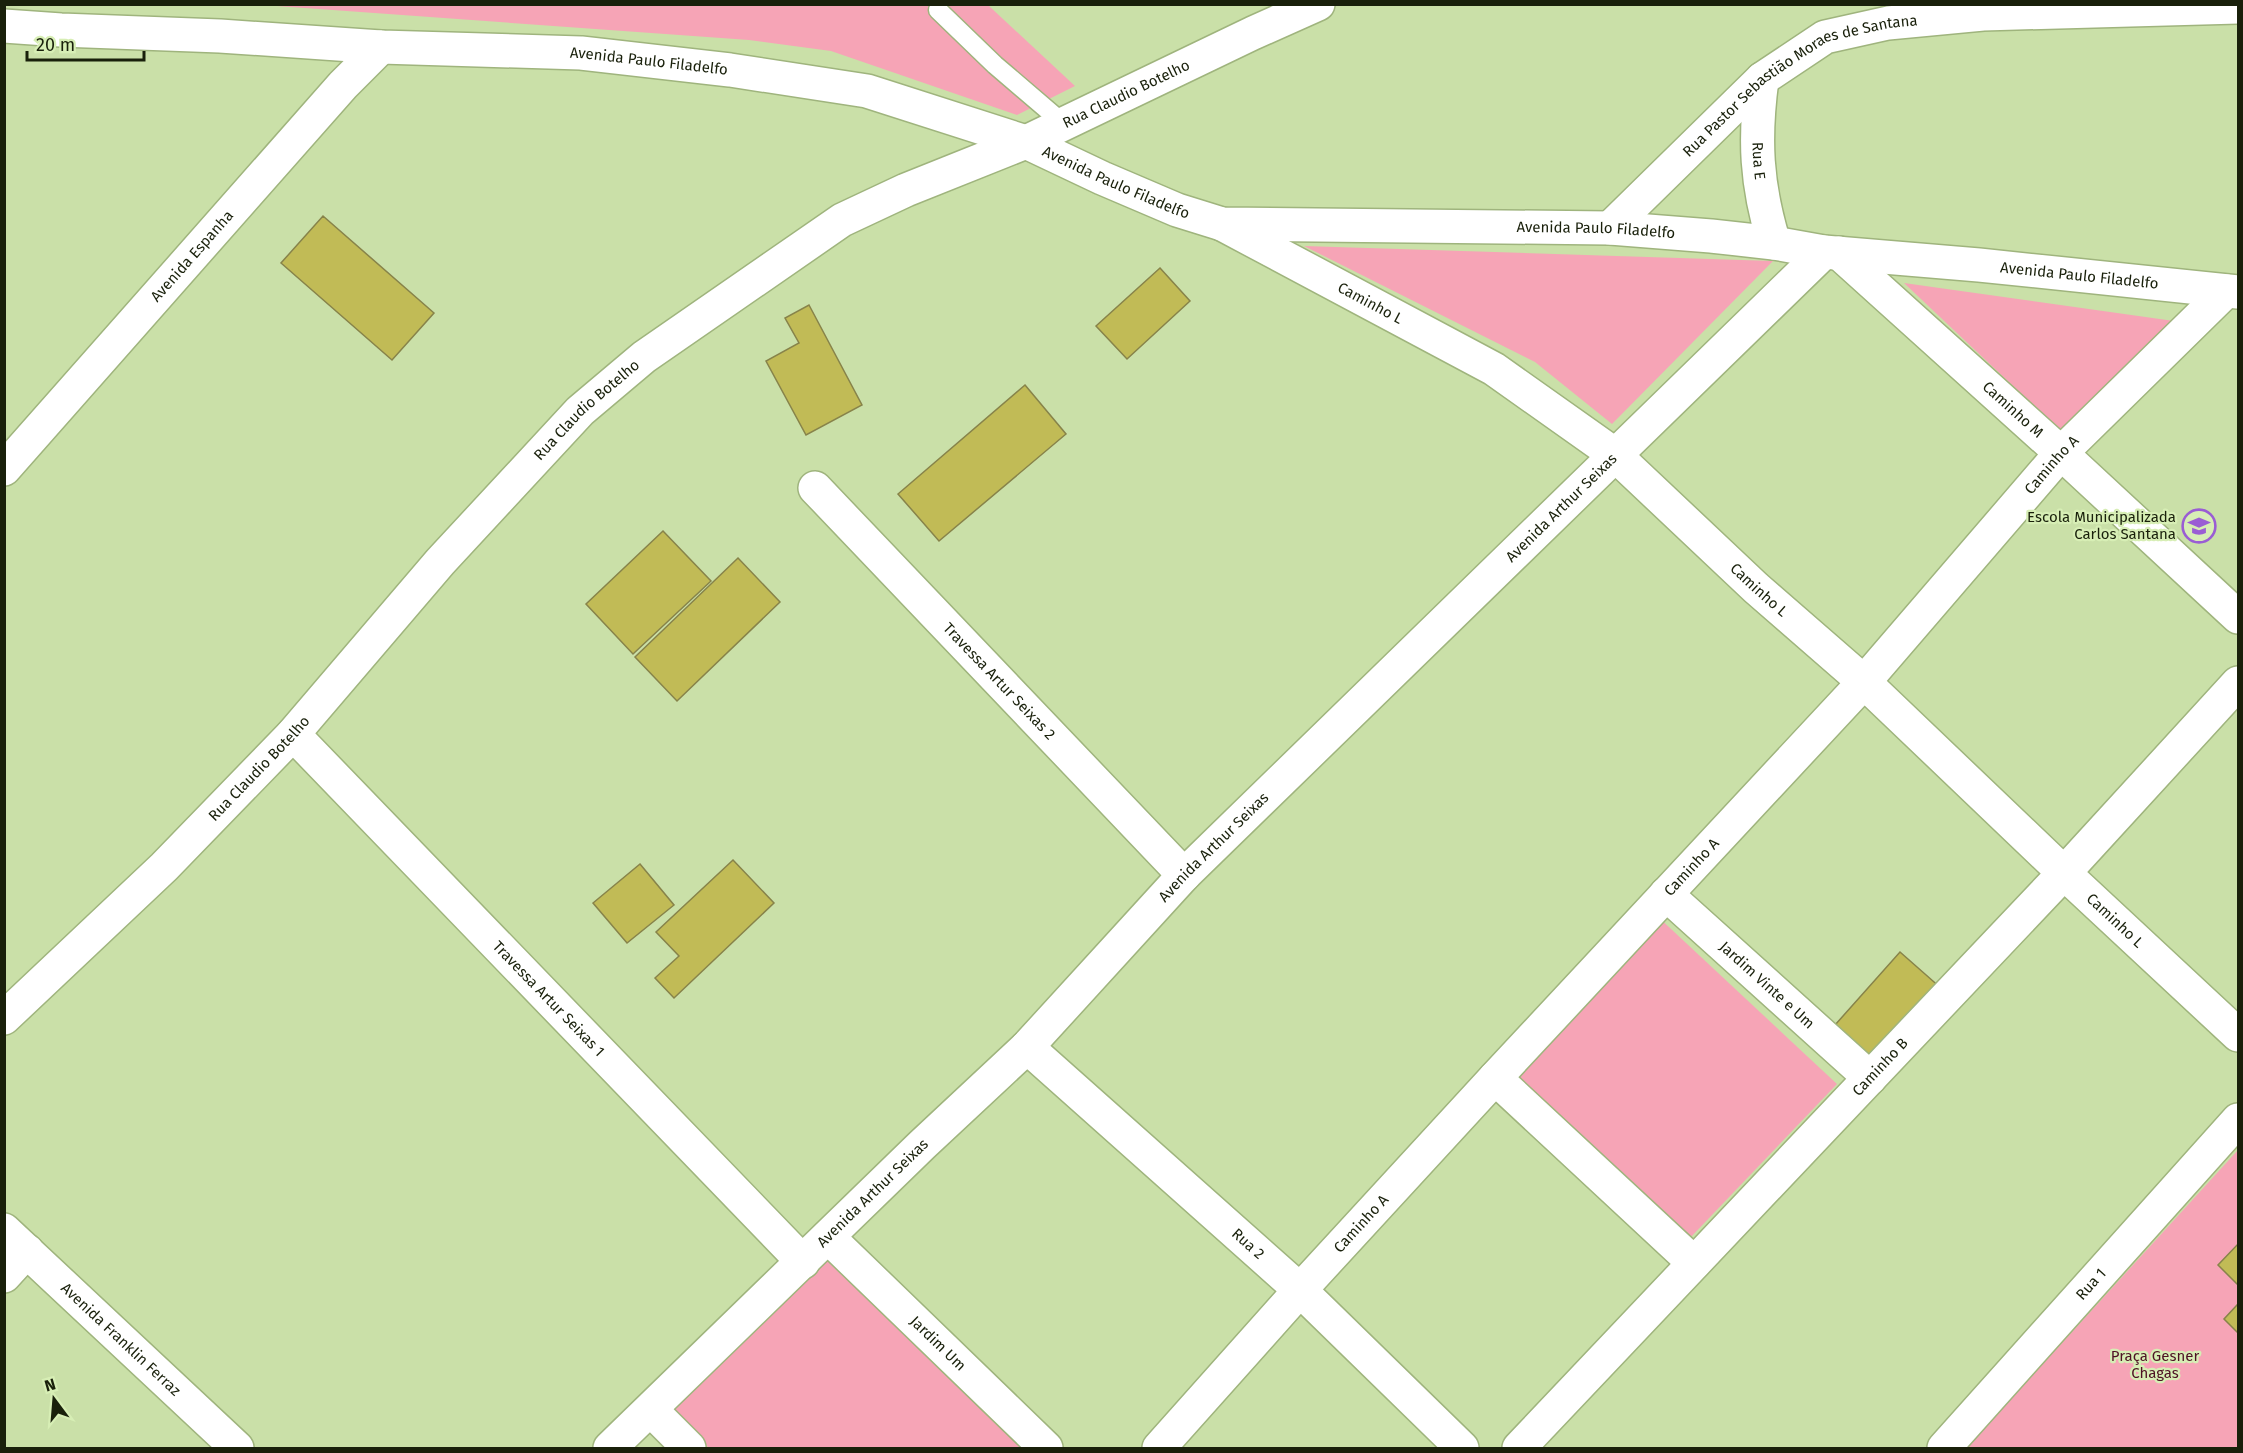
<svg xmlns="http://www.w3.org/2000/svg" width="2243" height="1453" viewBox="0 0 2243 1453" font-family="'Fira Sans',sans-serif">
<rect width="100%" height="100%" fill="#cae0a8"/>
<path fill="#f6a4b6" d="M263,5H988L1075,86L1017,115L831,51L749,40Z
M1304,246L1773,261L1612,424L1535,362Z
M1904,283L2181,322L2066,436Z
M1655,914L1837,1084L1690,1238L1508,1068Z
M2238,1150V1448H1966Z
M823,1254L1023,1448H709L669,1410Z"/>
<path fill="#c1bb56" stroke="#87834a" stroke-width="1.5" d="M323,216L434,313L392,360L281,263Z
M1160,268L1190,301L1127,359L1096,326Z
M809,305L862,405L806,435L766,361L799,343L785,318Z
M1025,385L1066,434L939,541L898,494Z
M663,531L711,581L633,654L586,604Z
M738,558L780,602L677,701L635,657Z
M733,860L774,903L674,998L655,978L679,956L656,932Z
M640,864L674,905L627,943L593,903Z
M1900,952L1942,989L1868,1071L1827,1034Z
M2238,1244V1285L2218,1265Z
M2238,1304V1333L2224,1319Z"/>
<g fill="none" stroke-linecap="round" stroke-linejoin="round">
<g stroke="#9fb47d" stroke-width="21">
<path id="lane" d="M938,10L995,65L1064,124"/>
</g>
<g stroke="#9fb47d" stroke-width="36">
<g id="street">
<path id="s1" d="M1762,79C1754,139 1756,184 1774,243"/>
<path id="s2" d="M1222,224L1494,369L1614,454L1756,588L1864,682L2064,873L2238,1035"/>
<path id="s3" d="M1610,228L1762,79L1825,37L1888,23L1983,14L2238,7"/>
<path id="s4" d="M1839,253L2061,453L2238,617"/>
<path id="s5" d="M4,469L343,85L381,47"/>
<path id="s6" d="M815,488L1184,875"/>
<path id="s7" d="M293,734L803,1262"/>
<path id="s8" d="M1666,894L1870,1078"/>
<path id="s9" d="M4,1018L164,867L293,734L440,562L580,411L644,357L842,220L906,190L1026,142L1253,33L1318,4"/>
<path id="s10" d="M1027,1047L1300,1290L1462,1448"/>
<path d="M1495,1078L1694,1263"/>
<path id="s11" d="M828,1237L1046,1448"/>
<path d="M4,1276L27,1251"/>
<path d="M651,1410L689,1448"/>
<path id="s12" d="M610,1448L922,1145L1027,1047L1184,875L1824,252"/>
<path id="s13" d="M1159,1448L1300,1290L1495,1078L1864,682L2061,453L2226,291"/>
<path id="s14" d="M1519,1448L2064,873L2238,683"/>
<path id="s15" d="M1944,1448L2238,1120"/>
</g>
</g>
<g stroke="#9fb47d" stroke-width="36">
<g id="secondary">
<path id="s16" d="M4,26L61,30L220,36L381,47L581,53L730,70L867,91L1026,142L1102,178L1177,210L1222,224L1610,228L1711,236L1774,243L1824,252L1979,265L2238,292"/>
<path id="s17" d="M4,1230L237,1448"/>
</g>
</g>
<use href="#lane" stroke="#fff" stroke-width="18"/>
<use href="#street" stroke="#fff" stroke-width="33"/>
<use href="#secondary" stroke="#fff" stroke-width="33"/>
</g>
<defs>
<g id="school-ring" transform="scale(1.725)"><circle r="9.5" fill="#d7eeb5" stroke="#9a5dd4" stroke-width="1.5"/><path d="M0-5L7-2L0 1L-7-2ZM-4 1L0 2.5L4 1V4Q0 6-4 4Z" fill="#9a5dd4"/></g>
</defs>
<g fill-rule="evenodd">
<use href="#school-ring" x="2199" y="526"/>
</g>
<g text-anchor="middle" stroke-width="4.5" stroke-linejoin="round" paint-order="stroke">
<g font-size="15" fill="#19200b" stroke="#d7eeb5">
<text dy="5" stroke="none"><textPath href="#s16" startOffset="646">Avenida Paulo Filadelfo</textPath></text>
<text dy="5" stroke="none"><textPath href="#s3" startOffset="244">Rua Pastor Sebastião Moraes de Santana</textPath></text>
<text dy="5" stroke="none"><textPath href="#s9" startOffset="1473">Rua Claudio Botelho</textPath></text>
<text dy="5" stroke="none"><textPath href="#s1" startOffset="82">Rua E</textPath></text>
<text dy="5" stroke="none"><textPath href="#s16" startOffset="1132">Avenida Paulo Filadelfo</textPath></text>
<text dy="5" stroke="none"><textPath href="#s16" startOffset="1620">Avenida Paulo Filadelfo</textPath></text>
<text dy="5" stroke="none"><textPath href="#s5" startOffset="284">Avenida Espanha</textPath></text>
<text dy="5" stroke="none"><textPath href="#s16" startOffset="2106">Avenida Paulo Filadelfo</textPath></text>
<text dy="5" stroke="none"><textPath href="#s2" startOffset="168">Caminho L</textPath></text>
<text dy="5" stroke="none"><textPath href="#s4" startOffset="234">Caminho M</textPath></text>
<text dy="5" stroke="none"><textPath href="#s9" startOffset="843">Rua Claudio Botelho</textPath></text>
<text dy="5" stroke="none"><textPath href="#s13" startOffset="1328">Caminho A</textPath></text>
<text dy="5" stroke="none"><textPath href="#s12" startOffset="1338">Avenida Arthur Seixas</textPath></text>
<text dy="5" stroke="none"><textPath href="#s2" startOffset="654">Caminho L</textPath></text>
<text dy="5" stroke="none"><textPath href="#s6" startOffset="267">Travessa Artur Seixas 2</textPath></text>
<text dy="5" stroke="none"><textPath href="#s9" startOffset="357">Rua Claudio Botelho</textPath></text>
<text dy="5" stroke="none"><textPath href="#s12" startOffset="852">Avenida Arthur Seixas</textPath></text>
<text dy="5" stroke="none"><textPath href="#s13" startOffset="788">Caminho A</textPath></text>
<text dy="5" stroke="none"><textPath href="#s2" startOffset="1140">Caminho L</textPath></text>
<text dy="5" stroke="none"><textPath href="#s8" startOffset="136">Jardim Vinte e Um</textPath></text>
<text dy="5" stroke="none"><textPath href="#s7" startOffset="368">Travessa Artur Seixas 1</textPath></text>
<text dy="5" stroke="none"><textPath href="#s14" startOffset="525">Caminho B</textPath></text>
<text dy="5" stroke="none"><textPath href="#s12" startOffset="366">Avenida Arthur Seixas</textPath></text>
<text dy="5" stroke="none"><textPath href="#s13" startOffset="302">Caminho A</textPath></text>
<text dy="5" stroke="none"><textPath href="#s10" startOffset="296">Rua 2</textPath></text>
<text dy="5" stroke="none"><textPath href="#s15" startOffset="220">Rua 1</textPath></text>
<text dy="5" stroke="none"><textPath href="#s17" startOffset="160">Avenida Franklin Ferraz</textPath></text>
<text dy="5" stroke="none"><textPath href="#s11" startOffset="153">Jardim Um</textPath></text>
</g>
<g font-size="15" fill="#19200b" stroke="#d7eeb5" text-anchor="end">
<text x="2176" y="522">Escola Municipalizada<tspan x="2176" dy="17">Carlos Santana</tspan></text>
</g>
<g font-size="15" fill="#4e1124" stroke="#d7eeb5">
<text x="2155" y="1361">Praça Gesner<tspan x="2155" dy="17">Chagas</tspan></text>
</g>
</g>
<rect width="2243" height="1453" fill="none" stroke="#19200b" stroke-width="12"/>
<g transform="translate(54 1399) rotate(344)" stroke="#d7eeb5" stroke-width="4.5" paint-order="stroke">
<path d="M0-4.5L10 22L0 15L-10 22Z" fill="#19200b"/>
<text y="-9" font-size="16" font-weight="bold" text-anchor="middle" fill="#19200b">N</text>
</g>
<path d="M27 51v9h117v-9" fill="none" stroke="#19200b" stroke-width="3"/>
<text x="36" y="51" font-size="18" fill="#19200b" stroke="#d7eeb5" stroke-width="4.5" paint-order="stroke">20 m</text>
</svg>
